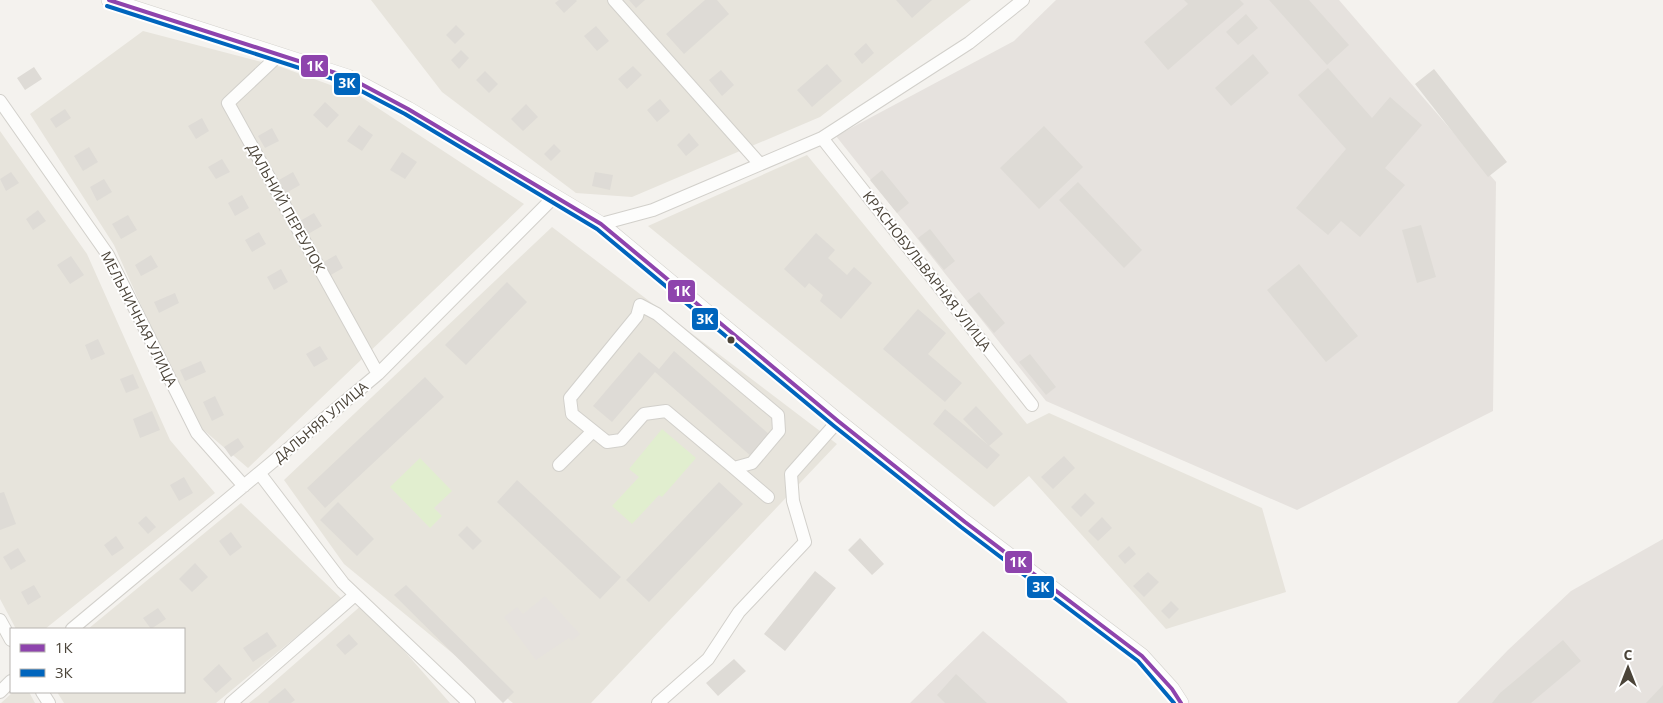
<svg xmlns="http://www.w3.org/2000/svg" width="1663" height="703" viewBox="0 0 1663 703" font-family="'Open Sans',sans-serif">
<rect width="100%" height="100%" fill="#f4f2ee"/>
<path fill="#e7e4dc" d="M371,0H971L820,117L632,197L576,193L442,92Z
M143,31L281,67L358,95L524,204L248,468L193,421L114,245L30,114Z
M0,131L87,254L170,440L215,493L45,629H16L0,599Z
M807,155L1027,424L1049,413L1262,508L1286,592L1166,629L1029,476L994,507L648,226Z
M552,227L837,444L591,703H513L344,564L284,480Z
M241,503L342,599L216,703H64L57,692H184V629H88Z
M363,604L450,703H249L258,696Z
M13,692H29L35,703H1Z"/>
<path fill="#e6e2de" d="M1056,0H1339L1496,182L1493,411L1297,510L1046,401L836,136L1014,41Z
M1663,539V703H1457L1508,650L1571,591Z
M545,596L580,634L572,641L569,638L536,660L504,617L517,607L523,614Z
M983,631L1063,698L1068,703H910Z"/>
<path fill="#e1eecf" d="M662,429L696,458L662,497L659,495L632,524L612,506L639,477L629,469Z
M420,458L452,491L434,508L442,516L430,528L390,487Z"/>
<path fill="#dedbd6" d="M559,0H576L577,1L564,13L555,3Z
M629,0H645L636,8Z
M705,0H717L729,14L684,54L666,34Z
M896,0H932L912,18Z
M1184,0H1240L1244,4L1168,70L1144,42L1188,4Z
M1269,0H1309L1349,45L1327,65Z
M1246,14L1258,28L1238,45L1226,32Z
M456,25L465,34L455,44L446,35Z
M596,26L609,41L597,51L584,36Z
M866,43L874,53L862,64L854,54Z
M461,50L469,58L459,69L451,60Z
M1253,54L1269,73L1231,106L1215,88Z
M827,64L842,81L812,107L797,90Z
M633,66L642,75L627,89L618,79Z
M34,67L42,79L25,90L17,78Z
M1328,68L1372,118L1390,97L1422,125L1385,168L1405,185L1360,237L1341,221L1328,235L1296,208L1346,149L1298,95Z
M1434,69L1507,162L1488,177L1415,84Z
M721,70L734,85L722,96L709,80Z
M485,71L498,84L489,93L476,80Z
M660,99L670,111L657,122L647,110Z
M325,102L339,115L327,128L313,115Z
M526,104L538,117L523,131L511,119Z
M65,109L71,118L56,128L50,119Z
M202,118L209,131L196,139L188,126Z
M359,125L373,135L362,151L347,141Z
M1044,126L1083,167L1039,209L1000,168Z
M272,128L279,141L265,148L258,136Z
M689,133L699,145L686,156L677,145Z
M554,144L561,151L551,161L544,154Z
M89,147L98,162L83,171L74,156Z
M402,152L417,162L405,179L390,170Z
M222,159L230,172L216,179L208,167Z
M882,170L909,203L897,213L870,180Z
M11,172L19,183L6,191L0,179Z
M293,172L300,185L286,193L279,180Z
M595,172L613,175L610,190L592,186Z
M104,179L112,192L97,201L90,187Z
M1078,182L1142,250L1124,268L1059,200Z
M242,195L249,208L235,216L228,203Z
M38,210L46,221L33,230L26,219Z
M314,213L322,226L308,234L300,221Z
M128,215L137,230L121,239L112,224Z
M1421,225L1436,277L1417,283L1402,230Z
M930,229L955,261L944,270L918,238Z
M259,232L266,244L252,252L245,240Z
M816,233L835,250L828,258L847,275L854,267L872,283L841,319L820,301L823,295L809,283L805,288L784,269Z
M151,255L158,267L141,276L135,265Z
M336,255L343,268L329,276L322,263Z
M71,256L84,275L70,284L57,265Z
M1299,264L1358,336L1326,362L1267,290Z
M281,269L288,282L274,290L267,277Z
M507,282L527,302L466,365L445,345Z
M979,292L1005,323L994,333L967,301Z
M175,293L179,303L159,313L154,302Z
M918,309L946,333L928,354L962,383L945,402L883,349Z
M98,339L105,354L91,360L85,345Z
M320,346L328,359L314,367L306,354Z
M674,351L771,436L752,457L655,372L612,422L593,406L639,352L659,369Z
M1030,354L1056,387L1046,395L1019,362Z
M201,361L206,372L185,381L180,370Z
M133,374L139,388L126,393L120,379Z
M425,377L444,397L325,508L307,488Z
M215,396L224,415L212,421L203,402Z
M976,406L1003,434L989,446L963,419Z
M945,409L1000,455L987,469L933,424Z
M152,411L160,430L140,438L133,419Z
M238,438L244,447L231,457L224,447Z
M1064,456L1075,468L1053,489L1041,477Z
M184,477L193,493L179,501L170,485Z
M517,480L621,577L600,599L497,502Z
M719,482L743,504L649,602L626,580Z
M4,492L16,524L0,530V493Z
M1085,493L1095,503L1081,517L1071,507Z
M338,502L374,539L357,556L320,520Z
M146,516L156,527L148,534L138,523Z
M1102,517L1112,528L1098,541L1088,531Z
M467,526L482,541L473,550L458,535Z
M231,532L242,547L230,556L219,541Z
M116,536L124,548L112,556L104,545Z
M860,538L884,564L872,575L848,550Z
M1129,546L1136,554L1125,564L1118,556Z
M18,548L26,561L11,570L3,557Z
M195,563L208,577L192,592L179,579Z
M815,571L836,588L785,651L764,634Z
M1148,572L1159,582L1144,597L1133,586Z
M34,585L41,597L28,605L21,592Z
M406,585L514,692L503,703L394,595Z
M1171,601L1179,609L1169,619L1161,611Z
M158,608L166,619L151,629L143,618Z
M267,632L277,646L253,662L243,648Z
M349,634L358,644L345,655L336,645Z
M1563,640L1581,661L1531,703H1492L1500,693Z
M734,659L746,671L718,696L706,683Z
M219,664L232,679L216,693L203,679Z
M956,674L987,703H945L937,695Z
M1663,685V703H1646Z
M285,688L295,700L291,703H269L268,702Z"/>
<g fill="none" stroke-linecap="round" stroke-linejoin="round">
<g stroke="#d2d0cb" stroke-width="14">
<path id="minor" d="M614,0L759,163
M279,55L228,103L378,374
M0,101L108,255L197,433L244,486
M822,138L1032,405
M601,224L653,210L822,138L969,43L1023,0
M640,305L657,314L778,415L779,431L752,463L734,468L666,411L644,414L621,440L607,442L572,414L570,398L637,316Z
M559,465L593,431
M734,468L768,497
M260,474L343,583L469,703
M0,620L11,640
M72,629L378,374L555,196
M0,692L11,681
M42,692L49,703
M231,703L355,595
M658,703L708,659L739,612L805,542L793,501L791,474L838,421"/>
</g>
<g stroke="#d2d0cb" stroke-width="16">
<path id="tertiary" d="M109,0L348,77L408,109L601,224L838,421L965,522L1142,656L1172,689L1181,703"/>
</g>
<use href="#minor" stroke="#fdfdfc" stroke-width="12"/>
<use href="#tertiary" stroke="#fdfdfc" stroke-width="15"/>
<g stroke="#fff" stroke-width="8">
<path id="bus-1" d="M109,0L348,77L408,109L601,224L838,421L965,522L1142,656L1172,689L1181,703"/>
</g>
<g stroke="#fff" stroke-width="8">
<path id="bus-2" d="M107,6L346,83L405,114L597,229L834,426L961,527L1138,661L1174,703"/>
</g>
<use href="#bus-1" stroke="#8e44ad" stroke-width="4"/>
<use href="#bus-2" stroke="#0065bd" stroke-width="4"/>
</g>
<circle fill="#4b4439" stroke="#fff" stroke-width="2" cx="731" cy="340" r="4.5"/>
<g text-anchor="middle" stroke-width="4" stroke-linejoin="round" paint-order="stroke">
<g font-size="14" fill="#4b4439" stroke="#fff">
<text transform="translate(286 208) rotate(61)" y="5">ДАЛЬНИЙ ПЕРЕУЛОК</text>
<text transform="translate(927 271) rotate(52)" y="5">КРАСНОБУЛЬВАРНАЯ УЛИЦА</text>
<text transform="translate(139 319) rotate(63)" y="5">МЕЛЬНИЧНАЯ УЛИЦА</text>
<text transform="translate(321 422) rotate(-40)" y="5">ДАЛЬНЯЯ УЛИЦА</text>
</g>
</g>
<g stroke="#fff" stroke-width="2">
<rect x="300" y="54" width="29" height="24" rx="5" fill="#8e44ad"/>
<rect x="333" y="72" width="28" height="24" rx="5" fill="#0065bd"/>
<rect x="667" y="279" width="29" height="24" rx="5" fill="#8e44ad"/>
<rect x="691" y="307" width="28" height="24" rx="5" fill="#0065bd"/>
<rect x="1004" y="550" width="29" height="24" rx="5" fill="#8e44ad"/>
<rect x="1026" y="575" width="29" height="24" rx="5" fill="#0065bd"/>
</g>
<g font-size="14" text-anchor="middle" font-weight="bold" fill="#fff">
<text x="315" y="71">1К</text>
<text x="347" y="88">3К</text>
<text x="682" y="296">1К</text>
<text x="705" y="324">3К</text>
<text x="1018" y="567">1К</text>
<text x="1041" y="592">3К</text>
</g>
<rect x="10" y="628" width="175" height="65" fill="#ffffff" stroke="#b7b4b0"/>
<rect x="20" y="644" width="25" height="8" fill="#8e44ad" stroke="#b7b4b0"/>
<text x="55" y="653" font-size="15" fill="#4b4439">1К</text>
<rect x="20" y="669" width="25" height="8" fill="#0065bd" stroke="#b7b4b0"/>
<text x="55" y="678" font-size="15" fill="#4b4439">3К</text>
<g transform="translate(1628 668)" stroke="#ffffff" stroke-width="4" paint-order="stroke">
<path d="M0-4L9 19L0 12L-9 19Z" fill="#4b4439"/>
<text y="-8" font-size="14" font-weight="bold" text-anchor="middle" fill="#4b4439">С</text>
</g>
</svg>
